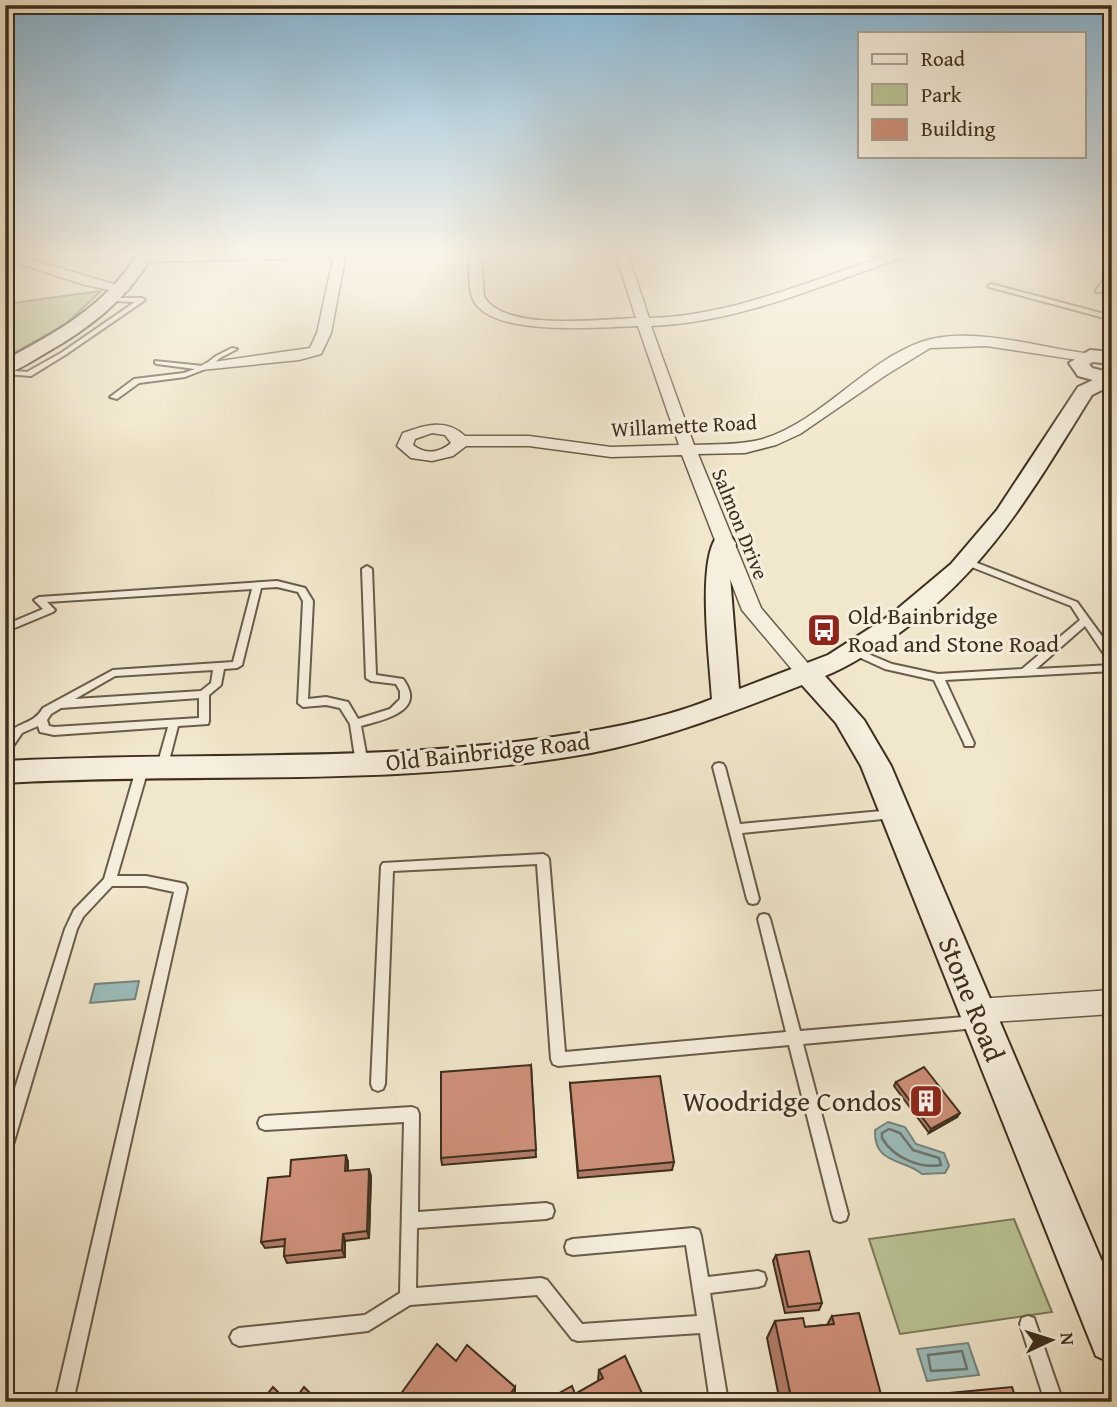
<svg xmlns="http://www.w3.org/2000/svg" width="1117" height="1407" viewBox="0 0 1117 1407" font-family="'Gentium Book Plus',serif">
<rect width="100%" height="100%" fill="#f1e7cc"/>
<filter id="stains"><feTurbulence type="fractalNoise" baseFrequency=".00286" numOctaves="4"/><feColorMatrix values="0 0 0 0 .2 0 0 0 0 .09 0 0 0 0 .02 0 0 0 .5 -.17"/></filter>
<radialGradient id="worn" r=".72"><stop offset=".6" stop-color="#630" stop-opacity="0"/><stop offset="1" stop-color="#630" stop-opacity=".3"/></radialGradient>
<path fill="#bbc597" stroke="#7c7a5a" stroke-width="2" d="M101,291L66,324L5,358V304Z
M1014,1219L1052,1312L900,1334L869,1239Z"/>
<path fill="#9cbebe" stroke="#76847e" stroke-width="2" d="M139,981L135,999L90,1003L95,984Z
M888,1122L905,1127L916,1144L944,1153L949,1166L945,1173L922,1174C903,1158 874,1165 875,1130Z
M968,1343L979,1375L927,1381L917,1349Z"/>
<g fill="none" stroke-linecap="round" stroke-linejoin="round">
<path stroke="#6c766e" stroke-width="2.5" d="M889,1129L900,1133L913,1150L939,1158L941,1165C919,1169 893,1157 882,1138V1133Z
M962,1351L967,1369L931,1371L928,1355Z"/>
<g stroke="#6a5c49" stroke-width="4">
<path id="lane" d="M1112,270V277L1100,292H1096V290Z
M991,284L1112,316V320L989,287L988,286Z
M113,298H142L145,300L65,355L31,376L5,374V370L27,372L61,353L135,302L115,301L112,299Z
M232,348L237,349L220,358L208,368L185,377L139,383L117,399L110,397L134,379L184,373L195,369L157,364L155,363V361L203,366L216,356Z
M967,559L1077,602L1112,650V661L1108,660L1085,626L1036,669L1112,665V671L945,680L974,743L973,746H965L964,743L934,680L885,669L850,653L849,651L854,648L892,664L938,674L1022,669L1080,620L1071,606L964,564L962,562L964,560Z
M367,566L372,569L376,675L403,679C406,683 409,688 410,694C413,715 375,722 361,726L368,764L366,767H358L356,764L350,724L340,708L326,705L303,707L298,703L303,601L298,592L277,587L261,588L242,665L237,668L224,669L221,685L209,695V721L208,724L178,726L167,769H159L157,766L168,727L54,735L40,732L38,726L22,733L9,752L5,753C5,717 30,731 43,708L113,670L233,662L252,589L47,602L55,610L53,612L5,632V625L43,609L34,600L39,597L277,581L305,588L313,601L308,699L326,697L348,702L358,719L390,709L400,699V691L396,684L371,681L366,678L362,569ZM213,670L211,683L201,691L75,699L115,676ZM199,698V718L54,727L49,726L47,720L51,714L61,708Z
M143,762L147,763L149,766L117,876H146L181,883L185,884L187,888L73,1402H55L174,892L146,886H112L83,917L77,929L13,1145L10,1150L5,1152V1120L65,929L74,910L104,879L137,766L139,763Z
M719,763L723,764L725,767L740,824L893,810L897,811L899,814L897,817L893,818L742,833L759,899L757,903L753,904L749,903L747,899L713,767L715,764Z
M543,854L547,856L549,859L565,1052L786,1032L758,919L760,915L764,914L768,915L770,919L800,1031L976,1016L981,1018L983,1022L981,1026L976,1028L803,1044L848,1214L846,1220L840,1222L834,1220L832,1214L789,1045L558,1066L553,1064L551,1059L537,864L393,871L385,1084L383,1089L378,1091L373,1089L371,1084L381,866L383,863Z
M412,1107L417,1109L419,1114L418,1212L546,1203L552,1205L554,1211L552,1217L546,1219L417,1228L416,1288L541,1278L547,1280L582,1324L697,1316L686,1245L573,1255L567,1253L565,1247L567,1241L573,1239L693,1228L699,1230L701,1236L708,1277L758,1271L764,1273L766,1279L764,1285L758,1287L710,1293L728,1402H710L700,1333L578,1341L572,1339L537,1295L410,1305L368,1331L239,1346L233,1343L230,1337L233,1331L239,1328L365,1315L400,1293L404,1122L265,1130L260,1128L258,1123L260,1118L265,1116Z
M1028,1316L1034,1318L1036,1324L1063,1402H1045L1020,1324L1022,1318Z"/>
</g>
<g stroke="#6a5c49" stroke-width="3">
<path id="street" d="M5,255H16L130,289L124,293L85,285L5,259Z
M143,255H291L285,259L139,262L137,259Z
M325,255H340L345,259L331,333L321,354L299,360L201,370L199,367L206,363L310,348L317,333L333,260Z
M469,255H481L484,296C502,332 602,319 636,318L616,255H628L649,318C732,316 811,280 889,255H906L904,257C822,285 738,323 651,326L694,445C717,444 741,445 763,439C823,420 863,363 921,342C969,325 1037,347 1085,353L1092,357L1085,361L986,346L930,348L886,375L800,434L776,445L745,453L698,454L761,608L817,674L814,679H800L742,610L682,455L611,457L529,446H466L453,456L432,461L411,458L397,446L403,433C425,425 446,418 465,436H529L611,447L679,445L638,326C602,327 497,337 475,303C467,291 470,269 469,255ZM432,433L445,435L451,443C439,453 426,455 413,445L415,439Z
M1112,990V1014L977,1023L967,1020L963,1011L967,1002L977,999Z"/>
</g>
<g stroke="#3d2e1d" stroke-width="4">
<path id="secondary" d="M137,255H153C126,300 90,328 44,354C32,361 19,370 5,374V360C57,332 105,306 137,255Z
M1090,350L1112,352V364L1093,362L1089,364L1092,368L1112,373V385L1092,395C1032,491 984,578 886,642C866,655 847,667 825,676L864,720L891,766L1112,1285V1363L1096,1356L861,766L836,723L802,685C733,712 664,739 591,753C398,788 200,772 5,783V761C180,752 357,762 531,740C591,732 654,722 712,699C710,664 697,565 716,538H732L736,543L730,576L739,689L828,655L889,616L951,564L997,510L1078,387L1093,380L1078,376L1069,363Z"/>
</g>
<use href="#lane" fill="#f6efde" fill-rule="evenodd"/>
<use href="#street" fill="#f6efde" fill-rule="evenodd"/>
<use href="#secondary" fill="#f6efde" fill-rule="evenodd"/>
</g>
<path fill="#b27c69" stroke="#3d2e1d" stroke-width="2" d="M531,1065L536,1157L442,1165L441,1158Z
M896,1082L957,1117L929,1133L894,1086Z
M570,1083L674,1162L672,1170L578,1178Z
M348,1162V1171L371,1176L369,1238L345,1241V1257L287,1263L284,1256L285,1246L265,1248L261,1242Z
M776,1255L822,1303L819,1310L785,1313L773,1261Z
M832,1316L883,1402H780L767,1338L775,1321L805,1327L827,1325Z
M599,1370L646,1402L575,1394L598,1381Z
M929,1395L1017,1402H924Z"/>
<path fill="#916555" stroke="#3d2e1d" stroke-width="2" d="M960,1113L957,1117L929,1133L931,1129Z
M346,1155L348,1162L347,1179L345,1171Z
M369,1169L371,1176L369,1238L367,1231Z
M343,1234L345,1241V1257L342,1250Z
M515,1387V1393L509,1402H505Z"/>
<path fill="#cf907a" stroke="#3d2e1d" stroke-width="2" d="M531,1065L536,1150L441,1158V1072Z
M924,1067L960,1113L931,1129L896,1082Z
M660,1076L674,1162L578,1171L570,1083Z
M346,1155L345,1171L369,1169L367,1231L343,1234L342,1250L284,1256L285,1239L261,1242L268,1178L290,1176L291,1160Z
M809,1251L822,1303L788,1307L776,1255Z
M859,1313L883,1402H853V1399L830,1402H792L775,1321L803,1318L805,1327L834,1324L832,1316Z
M437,1344L456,1361L467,1345L515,1387L505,1402H395Z
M625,1356L646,1402H546L545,1401L572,1386L575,1394L603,1378L599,1370Z
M273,1387L288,1402H261Z
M304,1387L319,1402H293Z
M1012,1387L1017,1402H931L929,1395Z"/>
<linearGradient id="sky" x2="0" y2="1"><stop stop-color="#89b8d7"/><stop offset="0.56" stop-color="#f9f4e8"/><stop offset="1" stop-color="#f9f4e8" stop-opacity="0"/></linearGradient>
<rect width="1117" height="452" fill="url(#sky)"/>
<defs>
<g id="bus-square" transform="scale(1.75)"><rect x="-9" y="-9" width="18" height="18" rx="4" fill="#8f2418" stroke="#f6efde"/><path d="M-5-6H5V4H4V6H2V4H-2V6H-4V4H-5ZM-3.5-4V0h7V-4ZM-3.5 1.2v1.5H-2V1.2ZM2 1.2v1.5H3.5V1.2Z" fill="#fff"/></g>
<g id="building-square" transform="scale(1.75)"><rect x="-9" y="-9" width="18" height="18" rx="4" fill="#8f2418" stroke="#f6efde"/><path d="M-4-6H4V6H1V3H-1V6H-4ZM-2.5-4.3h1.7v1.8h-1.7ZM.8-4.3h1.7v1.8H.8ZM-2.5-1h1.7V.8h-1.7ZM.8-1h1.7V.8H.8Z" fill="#fff"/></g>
</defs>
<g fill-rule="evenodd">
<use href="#bus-square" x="824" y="630"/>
<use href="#building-square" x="926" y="1101"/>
</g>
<g text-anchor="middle" stroke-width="6" stroke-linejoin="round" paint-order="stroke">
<g font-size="21" fill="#3d2e1d" stroke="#f6efde">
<text transform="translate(684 426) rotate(-3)" y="7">Willamette Road</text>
<text transform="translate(740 524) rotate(68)" y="7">Salmon Drive</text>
</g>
<g font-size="24" fill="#3d2e1d" stroke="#f6efde" text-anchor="start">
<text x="848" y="624">Old Bainbridge<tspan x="848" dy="28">Road and Stone Road</tspan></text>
</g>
<g font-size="24" fill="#3d2e1d" stroke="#f6efde">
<text transform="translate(488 752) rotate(-6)" y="8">Old Bainbridge Road</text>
</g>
<g font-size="28" fill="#3d2e1d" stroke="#f6efde">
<text transform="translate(972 999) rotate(68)" y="10">Stone Road</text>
</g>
<g font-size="28" fill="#3d2e1d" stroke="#f6efde" text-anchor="end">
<text x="902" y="1111">Woodridge Condos</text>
</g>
</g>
<rect width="1117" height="1407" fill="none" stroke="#f1e7cc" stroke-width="28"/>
<rect x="7" y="7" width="1103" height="1393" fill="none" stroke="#3d2e1d" stroke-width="3.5"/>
<rect x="14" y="14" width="1089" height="1379" fill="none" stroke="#3d2e1d" stroke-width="2"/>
<rect x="858" y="32" width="228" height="126" fill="#f6efde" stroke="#aca291" stroke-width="2"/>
<rect x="872" y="54" width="35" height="10" fill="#f6efde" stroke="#aca291" stroke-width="2"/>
<text x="921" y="66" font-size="21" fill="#3d2e1d">Road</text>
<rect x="872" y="84" width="35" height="21" fill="#bbc597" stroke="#aca291" stroke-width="2"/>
<text x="921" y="102" font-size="21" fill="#3d2e1d">Park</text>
<rect x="872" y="119" width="35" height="21" fill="#cf907a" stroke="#aca291" stroke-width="2"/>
<text x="921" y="136" font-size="21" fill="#3d2e1d">Building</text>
<g transform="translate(1051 1340) rotate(86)" stroke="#f6efde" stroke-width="5" paint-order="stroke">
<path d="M0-5L12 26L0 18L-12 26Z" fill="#3d2e1d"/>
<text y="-10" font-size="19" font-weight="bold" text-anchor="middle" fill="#3d2e1d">N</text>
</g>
<rect width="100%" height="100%" filter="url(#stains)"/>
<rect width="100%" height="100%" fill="url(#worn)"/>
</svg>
